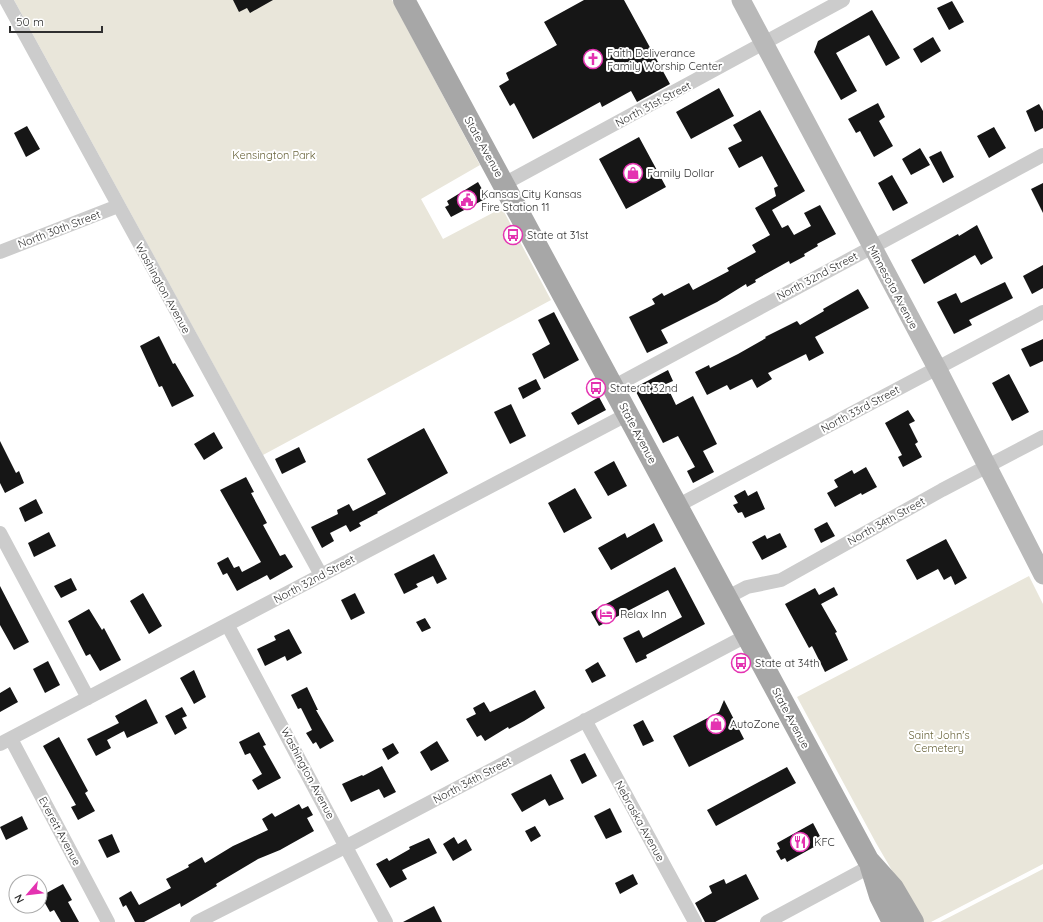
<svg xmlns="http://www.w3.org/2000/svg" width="1043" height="922" viewBox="0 0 1043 922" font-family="Quicksand,sans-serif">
<rect width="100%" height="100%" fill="#fff"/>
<path fill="#e9e6da" d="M14,0H392L480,165L421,199L443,239L502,208L551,300L263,455Z
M1029,576L1043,604V864L931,922H922L876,843L797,697Z
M1043,869V922H940Z"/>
<path fill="#161616" d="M233,0H273L250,13L247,8L239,12Z
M584,0H624L670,84L637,102L631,91L602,107L600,102L533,139L514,103L510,106L499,86L509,80L506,73L557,45L544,22Z
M952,1L964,22L949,30L937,8Z
M872,10L900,58L886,66L869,35L836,53L857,91L841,100L814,52L818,41Z
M933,37L941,51L921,63L913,49Z
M719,88L734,116L691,139L676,112Z
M878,103L885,117L879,121L893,146L874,157L860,131L856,133L848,119Z
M1039,104L1043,111V128L1035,132L1026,111Z
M760,110L805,191L772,210L782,228L788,225L794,235L811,226L804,213L820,205L836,234L817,244L818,246L804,254L805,256L790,264L789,261L755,280L756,282L747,287L746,284L717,302L661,330L668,343L647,353L629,317L655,304L652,299L662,293L664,296L689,283L693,290L729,271L727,268L756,252L752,245L770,235L755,208L776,196L774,188L778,186L762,156L739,168L728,148L742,141L733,125Z
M27,126L40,149L26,157L14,133Z
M994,127L1006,148L989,158L977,136Z
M639,137L666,187L626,209L599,159Z
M920,148L930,165L911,175L902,159Z
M941,151L954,177L943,183L929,157Z
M892,175L908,203L893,211L878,183Z
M478,182L487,198L451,217L445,207L449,205L447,201Z
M1043,183V213L1031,189Z
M977,225L993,258L981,265L975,255L924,284L911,260L958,234L959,236Z
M1043,265V288L1032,294L1023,276Z
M1005,282L1013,298L969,320L972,325L954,334L937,302L956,293L961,303Z
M858,289L869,308L815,337L824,353L809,361L806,354L768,373L772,379L757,388L752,379L730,390L727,385L707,395L695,372L709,365L710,368L738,354L766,338L765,337L797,321L800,325L824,311L823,309Z
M554,312L579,360L544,379L532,354L550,344L538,320Z
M159,336L173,364L175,363L194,396L172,407L162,386L159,387L140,346Z
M1043,339V361L1030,367L1021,349Z
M668,370L673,381L666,384L676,405L693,396L717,444L703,451L714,472L693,483L687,471L695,467L678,436L663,443L634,388Z
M1009,374L1029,412L1012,421L992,383Z
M536,379L541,389L523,399L518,388Z
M599,397L606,410L578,425L571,413Z
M511,404L526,436L510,444L494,412Z
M908,410L915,421L909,424L918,442L915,444L922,457L903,467L898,457L902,455L885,423Z
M424,428L448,473L377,512L378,513L359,523L361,526L350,532L346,525L330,533L334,541L322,548L311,527L338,514L337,510L349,504L353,511L386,494L367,459Z
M214,432L223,448L204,460L194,444Z
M0,441L16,473L19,471L24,483L5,493L0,483Z
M299,447L306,462L282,474L275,459Z
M614,461L627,486L608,496L594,472Z
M866,467L877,487L862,495L861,493L835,507L827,493L838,487L834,480L852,470L854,474Z
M246,477L254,492L251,493L267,523L263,525L280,556L285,554L293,567L270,580L267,575L237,591L227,573L223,575L217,563L228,557L234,568L239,566L242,572L261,562L220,490Z
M575,488L592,518L564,533L548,503Z
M745,490L748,496L757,491L765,509L745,518L742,512L738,513L733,505L738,503L734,496Z
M36,499L43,513L25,522L19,508Z
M827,522L835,536L821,543L814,529Z
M654,523L663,541L611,570L598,548L625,533L627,538Z
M49,532L56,546L34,557L28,543Z
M780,533L787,547L762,560L752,542L765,535L767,539Z
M946,539L967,578L955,585L951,576L944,580L938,569L917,580L906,560Z
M434,554L447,579L437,584L433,576L416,584L418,587L404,594L394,574Z
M675,567L705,624L646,655L647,658L636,663L623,638L639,630L643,638L682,617L668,590L599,626L591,612Z
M71,578L77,590L61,598L54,586Z
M0,586L29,642L14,650L0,625Z
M834,587L838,595L821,604L837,632L835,633L848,660L825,672L812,646L809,648L785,604L815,588L819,595Z
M143,593L162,626L149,634L130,601Z
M355,593L365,613L351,620L341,600Z
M89,609L102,630L104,628L121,660L100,671L90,654L86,656L68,621Z
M425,618L431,628L422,632L416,622Z
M289,629L302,653L287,661L285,656L265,666L257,649L276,640L274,636Z
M48,661L60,685L45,693L33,669Z
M598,662L606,676L592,683L585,670Z
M194,670L206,697L194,704L180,678Z
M10,687L18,702L0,712V693Z
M307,687L318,710H316L334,741L320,749L316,742L313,744L306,733L312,730L301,708L298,709L291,695Z
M535,690L545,708L524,721L509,729L508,727L485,741L481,735L477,737L466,719L476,714L473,708L484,702L490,712Z
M146,699L158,723L127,738L124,731L107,740L111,748L96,756L87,739L119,723L115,716Z
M724,700L744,739L689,767L673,736L719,712Z
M182,707L187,716L182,718L187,728L175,735L165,716Z
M643,720L654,741L643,746L633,725Z
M259,732L266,745L263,746L281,778L258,790L252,780L262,774L250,753L245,755L239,742Z
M59,737L88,791L85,793L95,811L78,820L71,807L76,805L43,746Z
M437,741L449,761L431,771L420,752Z
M393,743L399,753L388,760L382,749Z
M585,753L597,776L582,784L570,760Z
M382,766L396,792L384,798L379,789L351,802L342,784L362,775L363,776Z
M787,767L796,783L716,826L707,810Z
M551,774L564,799L549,806L545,799L522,812L511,794Z
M299,804L302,809L308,806L313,815L307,818L314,831L280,850L258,859L216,884L217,886L181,907L180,903L144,922H135L126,905L123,907L119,898L131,891L139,905L171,888L166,879L189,867L188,865L202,857L205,863L233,846L268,830L262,819L272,813L275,817Z
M610,808L622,832L606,839L594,816Z
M22,816L28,829L6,840L0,827Z
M813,823L823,842L787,862L785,858L781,860L776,851L780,849L777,843Z
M535,826L541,836L531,842L525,831Z
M112,834L120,852L107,858L98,840Z
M454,837L458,844L466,839L472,850L453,861L443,844Z
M429,838L437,853L402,870L407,879L390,888L376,864L387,858L389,861L410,849L409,847Z
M633,874L638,884L620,894L615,883Z
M746,874L759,899L715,922H705L695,903L712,893L709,886L724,879L726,884Z
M63,884L72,900L68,902L79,922H61L54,910L50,912L41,896Z
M434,906L442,922H403Z"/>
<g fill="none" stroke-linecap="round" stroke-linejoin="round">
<path stroke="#ccc" stroke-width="14" d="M6,0L321,575
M504,184L843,0
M0,252L118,206
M613,387L1043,155
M677,506L1043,312
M0,533L88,698
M726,598L747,587L781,580L942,490L1043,437
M228,626L386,922
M585,720L695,922
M11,739L108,922
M0,744L628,414
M197,922L347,846L746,636
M767,922L871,866"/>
<path stroke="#b9b9b9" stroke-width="19" d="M741,0L937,368L1043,575"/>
<path stroke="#a7a7a7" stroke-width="22" d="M404,0L868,860L893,888L913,922
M871,867L880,896L893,922"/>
</g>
<defs>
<g id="church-ring" transform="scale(1)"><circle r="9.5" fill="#fff" stroke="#e433b1" stroke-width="1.5"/><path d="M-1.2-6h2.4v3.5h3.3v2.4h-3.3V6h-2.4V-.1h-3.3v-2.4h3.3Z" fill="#e433b1"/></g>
<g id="shop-ring" transform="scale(1)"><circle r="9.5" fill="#fff" stroke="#e433b1" stroke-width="1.5"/><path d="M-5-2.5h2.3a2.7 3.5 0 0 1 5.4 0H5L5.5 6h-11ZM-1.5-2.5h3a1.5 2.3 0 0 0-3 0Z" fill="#e433b1"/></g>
<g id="civic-ring" transform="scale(1)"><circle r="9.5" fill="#fff" stroke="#e433b1" stroke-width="1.5"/><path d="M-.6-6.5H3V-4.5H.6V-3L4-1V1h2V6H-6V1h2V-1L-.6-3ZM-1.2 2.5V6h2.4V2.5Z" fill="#e433b1"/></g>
<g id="bus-ring" transform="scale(1)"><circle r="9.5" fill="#fff" stroke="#e433b1" stroke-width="1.5"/><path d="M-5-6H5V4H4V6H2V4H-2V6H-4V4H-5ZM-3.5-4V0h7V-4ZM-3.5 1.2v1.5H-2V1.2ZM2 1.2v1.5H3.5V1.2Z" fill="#e433b1"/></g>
<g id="hotel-ring" transform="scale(1)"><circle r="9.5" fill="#fff" stroke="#e433b1" stroke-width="1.5"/><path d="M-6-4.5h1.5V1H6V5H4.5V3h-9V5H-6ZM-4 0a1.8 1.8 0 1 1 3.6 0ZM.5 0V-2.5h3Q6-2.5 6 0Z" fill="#e433b1"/></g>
<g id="restaurant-ring" transform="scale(1)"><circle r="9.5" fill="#fff" stroke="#e433b1" stroke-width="1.5"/><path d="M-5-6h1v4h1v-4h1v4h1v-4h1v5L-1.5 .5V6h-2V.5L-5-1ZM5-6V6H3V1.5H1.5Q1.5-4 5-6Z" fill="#e433b1"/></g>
</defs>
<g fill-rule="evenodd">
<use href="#church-ring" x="593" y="59"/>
<use href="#shop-ring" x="633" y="173"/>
<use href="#civic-ring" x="467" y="200"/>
<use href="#bus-ring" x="513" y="235"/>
<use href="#bus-ring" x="596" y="388"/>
<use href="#hotel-ring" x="606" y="614"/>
<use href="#bus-ring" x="741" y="663"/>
<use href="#shop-ring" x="716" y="724"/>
<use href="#restaurant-ring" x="800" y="842"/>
</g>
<g text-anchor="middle" stroke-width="4" stroke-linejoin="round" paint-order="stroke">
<g font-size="11" fill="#2f2f2f" stroke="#fff" text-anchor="start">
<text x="607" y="57">Faith Deliverance<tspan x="607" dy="13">Family Worship Center</tspan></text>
<text x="647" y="177">Family Dollar</text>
<text x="481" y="198">Kansas City Kansas<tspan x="481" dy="13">Fire Station 11</tspan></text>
<text x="527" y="239">State at 31st</text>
<text x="610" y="392">State at 32nd</text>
<text x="620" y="618">Relax Inn</text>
<text x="755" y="667">State at 34th</text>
<text x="730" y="728">AutoZone</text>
<text x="814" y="846">KFC</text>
</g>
<g font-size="11" fill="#2f2f2f" stroke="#fff">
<text transform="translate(653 104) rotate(-28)" y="4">North 31st Street</text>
<text transform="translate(484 147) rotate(61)" y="4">State Avenue</text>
<text transform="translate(59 229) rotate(-21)" y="4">North 30th Street</text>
<text transform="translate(817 276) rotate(-28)" y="4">North 32nd Street</text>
<text transform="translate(893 287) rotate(62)" y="4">Minnesota Avenue</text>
<text transform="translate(163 288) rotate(61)" y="4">Washington Avenue</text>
<text transform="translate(860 409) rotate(-28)" y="4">North 33rd Street</text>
<text transform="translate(638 433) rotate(62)" y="4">State Avenue</text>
<text transform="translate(886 521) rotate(-29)" y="4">North 34th Street</text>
<text transform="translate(314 579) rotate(-28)" y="4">North 32nd Street</text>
<text transform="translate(791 718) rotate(62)" y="4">State Avenue</text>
<text transform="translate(308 773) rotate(62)" y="4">Washington Avenue</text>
<text transform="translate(472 780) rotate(-28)" y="4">North 34th Street</text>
<text transform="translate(640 821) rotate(61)" y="4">Nebraska Avenue</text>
<text transform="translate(60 831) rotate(62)" y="4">Everett Avenue</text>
</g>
<g font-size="11" fill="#6a653c" stroke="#fff">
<text x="274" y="159">Kensington Park</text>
<text x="939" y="739">Saint John's<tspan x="939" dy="13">Cemetery</tspan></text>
</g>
</g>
<g transform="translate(28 894) rotate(242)"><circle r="19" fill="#ffffff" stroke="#acacac"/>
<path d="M0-3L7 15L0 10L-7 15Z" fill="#e433b1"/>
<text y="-6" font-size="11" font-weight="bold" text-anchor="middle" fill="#2f2f2f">N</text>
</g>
<path d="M10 26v6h92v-6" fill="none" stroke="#2f2f2f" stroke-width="2"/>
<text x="16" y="26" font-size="12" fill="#2f2f2f" stroke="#ffffff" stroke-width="3" paint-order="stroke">50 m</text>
</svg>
